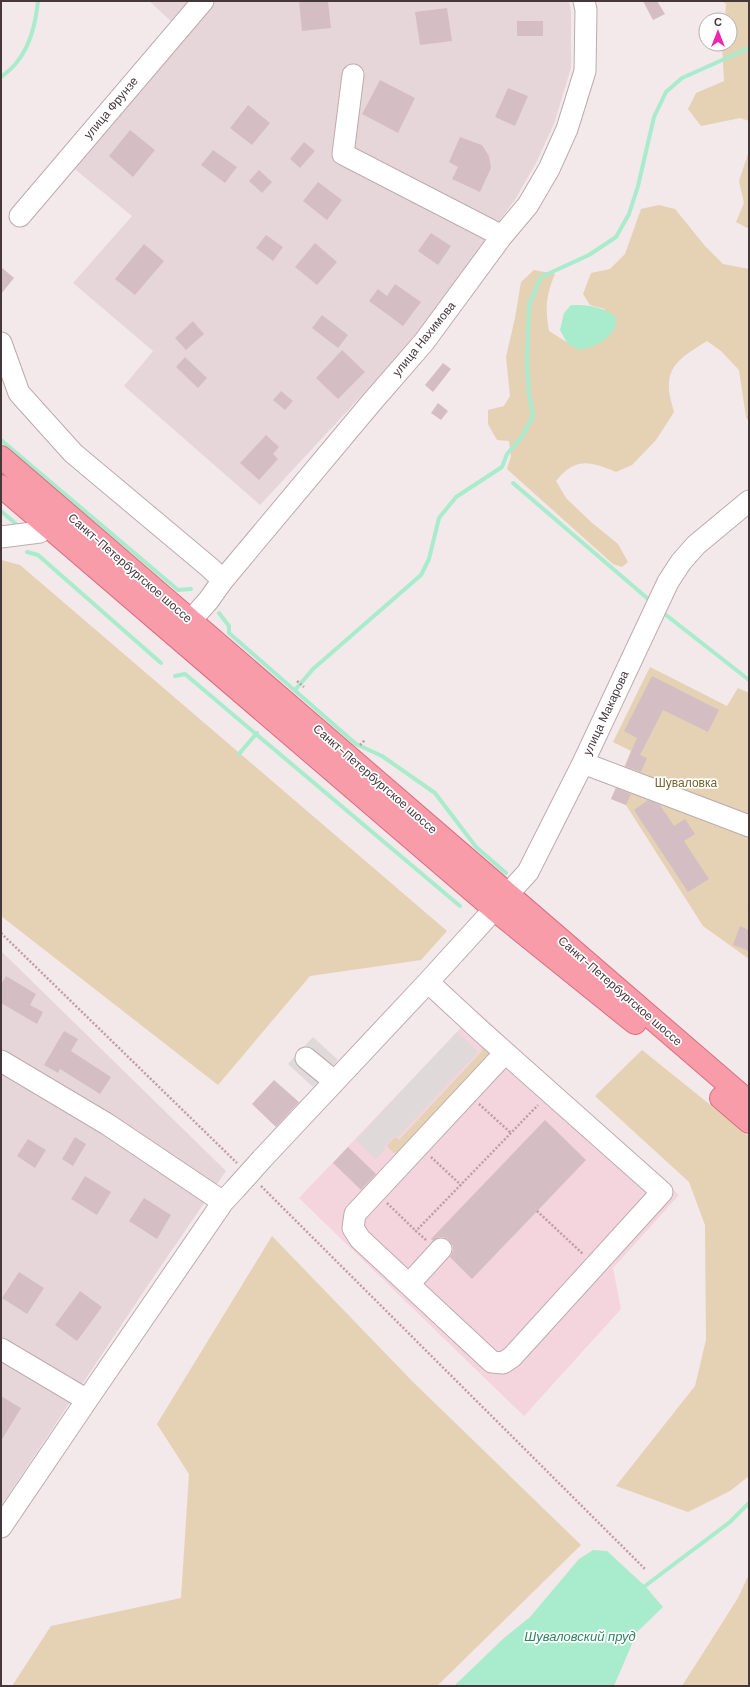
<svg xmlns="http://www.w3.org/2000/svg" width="750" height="1687" viewBox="0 0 750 1687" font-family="'DM Sans',sans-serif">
<rect width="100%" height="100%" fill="#f3e8ea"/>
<path fill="#e7d6d9" d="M149,1H569L571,12V68L554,124L536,163L516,198L417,336L260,505L124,386L153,351L73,283L132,216L60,157L173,23Z
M1,951L226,1171L148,1285L1,1506Z"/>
<path fill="#f4d4dd" d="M477,1011L679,1195L613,1268L621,1309L524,1416L299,1198Z"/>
<path fill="#e5d1b3" d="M722,1H749V121L740,118L701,126L688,109L696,93L724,81L722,44H730V20H725L726,4Z
M749,151V229L736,222L744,203L739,181Z
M659,205L675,209L705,246L723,264L749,269V423L746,417L739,370L721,351L707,341C690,352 669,362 669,384C668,393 672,404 674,412L656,440L632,465L616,472C590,461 575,457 556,481L566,498L591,522L618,544L628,562L622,567L613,564L507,469L511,456L509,441L497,440L488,424V410L504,406L510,396L506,357L515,318L521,282L534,270L555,274C546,295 545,308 549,331L579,350L605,309L590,305L583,294L591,273L610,269L625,254L641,209Z
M1,560L20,565L447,931L421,960L310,976L218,1085L1,916Z
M650,667L727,706L738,688L749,693V959L703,926L626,805L611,799L631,751L613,742Z
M481,1043L491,1053L399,1152L394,1153L387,1146L395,1137L399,1140L482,1051Z
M642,1050L749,1136V1476L730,1491L688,1512L616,1486L695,1386L706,1340L705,1225L689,1182L595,1096Z
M272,1236L413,1382L581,1545L437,1686H12L51,1626L181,1598L189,1474L157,1424Z
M749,1574V1686H682L738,1598Z"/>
<path fill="#dfd9da" d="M457,1032L478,1052L398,1137L395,1135L384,1147L385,1149L376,1159L356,1140Z
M313,1037L338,1060L313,1087L288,1064Z"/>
<path fill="#a8eccd" d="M571,305C588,305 601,306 615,316L616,326C606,342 598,345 579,350L567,343L560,330L564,313Z
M593,1550L607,1551L645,1586L663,1607L637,1632L614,1686H454L504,1638L530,1617L579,1559Z"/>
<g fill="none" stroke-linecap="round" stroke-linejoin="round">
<path stroke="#a8eccd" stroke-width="4" d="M1,77C6,73 13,68 17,62C30,46 36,21 38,1
M1,440L178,590L191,589
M513,483L647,598
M1,511L17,525
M27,552L38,555L161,663
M219,613L229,626V633L356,744L382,756L435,793L476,847L506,873
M666,615L749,680
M175,676L185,674L256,734L257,733
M295,690L313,669L421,575L429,559L439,518L456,497L502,467L507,454L521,438L533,416L529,395L527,366L528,330L529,305L541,277L589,255L616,237L629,214L638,186L654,117L666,92L682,78L749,48
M239,754L256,734L460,906
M645,1586L730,1522L749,1503"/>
</g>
<path fill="#d4bec4" d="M299,1H328L331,28L302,31Z
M643,1H657L665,14L653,20Z
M447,8L452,41L420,45L415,12Z
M517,21H543V36H517Z
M380,80L415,98L398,133L362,114Z
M508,88L528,96L515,126L495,117Z
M248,105L270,123L252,145L230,128Z
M130,130L155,150L133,177L109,156Z
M460,137L482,145L489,156L491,168L480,192L452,179L458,167L449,162Z
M304,142L315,151L300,168L290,159Z
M213,150L237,167L225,183L201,165Z
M259,170L272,182L262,193L249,181Z
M318,182L342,200L327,220L303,201Z
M431,233L451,246L438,265L418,251Z
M266,235L283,247L273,261L256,248Z
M315,243L337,262L317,285L295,267Z
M144,244L164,261L135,295L115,279Z
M1,267L14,278L1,294Z
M395,284L421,302L403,326L369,301L378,289L387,296Z
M322,315L348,335L338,348L312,328Z
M193,321L204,334L186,350L175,338Z
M342,350L365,372L338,399L316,378Z
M185,357L207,378L198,388L176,367Z
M443,363L451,369L433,392L425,385Z
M281,391L293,401L285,410L273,400Z
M438,403L448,411L441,420L431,413Z
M266,435L279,447L273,454L278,459L259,480L240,463Z
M652,676L719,710L708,732L663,710L640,755L647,758L641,772L625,766L637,738L624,731Z
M616,788L631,794L626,805L611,799Z
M648,800L660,805L674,826L685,819L695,834L684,841L709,879L688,892L634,810Z
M740,926L749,930V951L733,945Z
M6,976L36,994L30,1005L43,1012L37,1024L1,1003V984Z
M64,1031L78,1039L71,1051L111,1077L100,1094L60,1069L58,1073L44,1065Z
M274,1080L299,1102L276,1127L252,1104Z
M545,1120L586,1160L472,1279L450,1257L453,1251V1246L449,1240L443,1237H438L433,1241L431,1239Z
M75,1137L86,1144L73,1166L62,1159Z
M28,1139L46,1150L35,1168L17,1156Z
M348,1147L376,1174L361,1190L333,1163Z
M85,1176L111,1192L97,1215L71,1199Z
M144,1198L171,1215L157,1239L129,1221Z
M19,1272L44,1288L27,1314L2,1298Z
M80,1291L102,1307L77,1341L55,1325Z
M1,1396L21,1408L1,1441Z"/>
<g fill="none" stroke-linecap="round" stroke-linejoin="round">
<g stroke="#beabaf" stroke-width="23">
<path id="minor" d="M353,75L343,154L502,236
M20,216L203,1
M1,343L19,393L73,453L209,567L223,580
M1,537L40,532L47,527
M179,633L208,601L223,580L371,403L424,342L502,236L528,205L549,169L567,129L585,71L586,10L584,1
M583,763L749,826
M428,982L482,1032L662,1192L512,1357L503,1363L492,1362L360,1239L353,1228L355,1214L505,1053
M306,1058L334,1081
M1,1061L107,1124L223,1202
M262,1159L428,982L528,872L583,763L668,582L681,562L696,545L749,501
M409,1284L441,1249
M1,1349L87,1400L223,1202L236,1188
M1,1527L87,1400"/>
</g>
<g stroke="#dd6c7e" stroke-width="24">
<path id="major" d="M1,457L749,1102
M1,486L495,910L635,1023
M721,1098L749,1122"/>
</g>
<path stroke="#bf9da4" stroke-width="2.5" stroke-dasharray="2 2" stroke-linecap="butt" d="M297,681L304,687
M360,745L365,740
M749,910V911
M1,933L237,1163
M479,1104L511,1133
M431,1157L461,1185
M261,1186L645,1569
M387,1203L416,1231
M537,1211L583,1254
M426,1240L416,1231L538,1105"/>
<use href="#minor" stroke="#fff" stroke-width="21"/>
<use href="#major" stroke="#f99ca9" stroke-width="22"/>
<g stroke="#beabaf" stroke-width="23" stroke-linecap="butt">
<path id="minor-bridge" d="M236,1188L262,1159"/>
</g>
<use href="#minor-bridge" stroke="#fff" stroke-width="21"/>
</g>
<g text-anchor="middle" stroke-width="3.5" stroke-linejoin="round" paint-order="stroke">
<g font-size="12" fill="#46373b" stroke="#fff">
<text transform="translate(111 108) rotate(-50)" y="4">улица Фрунзе</text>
<text transform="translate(424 339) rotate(-51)" y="4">улица Нахимова</text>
<text transform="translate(130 568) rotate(41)" y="4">Санкт-Петербургское шоссе</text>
<text transform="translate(606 713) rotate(-65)" y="4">улица Макарова</text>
<text transform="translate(375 779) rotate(41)" y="4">Санкт-Петербургское шоссе</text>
<text transform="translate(620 991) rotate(41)" y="4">Санкт-Петербургское шоссе</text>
</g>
<g font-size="12" fill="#75642d" stroke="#fff">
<text x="686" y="787">Шуваловка</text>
</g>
<g font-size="13" font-style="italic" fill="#2d855e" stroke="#fff">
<text x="580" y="1641">Шуваловский пруд</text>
</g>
</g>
<rect width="750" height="1687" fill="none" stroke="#46373b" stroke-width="4"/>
<g transform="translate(718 32)"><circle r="19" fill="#ffffff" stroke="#b5afb1"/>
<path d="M0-3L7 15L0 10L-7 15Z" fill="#ee24b3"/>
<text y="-6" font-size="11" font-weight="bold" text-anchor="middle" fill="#46373b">С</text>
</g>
</svg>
